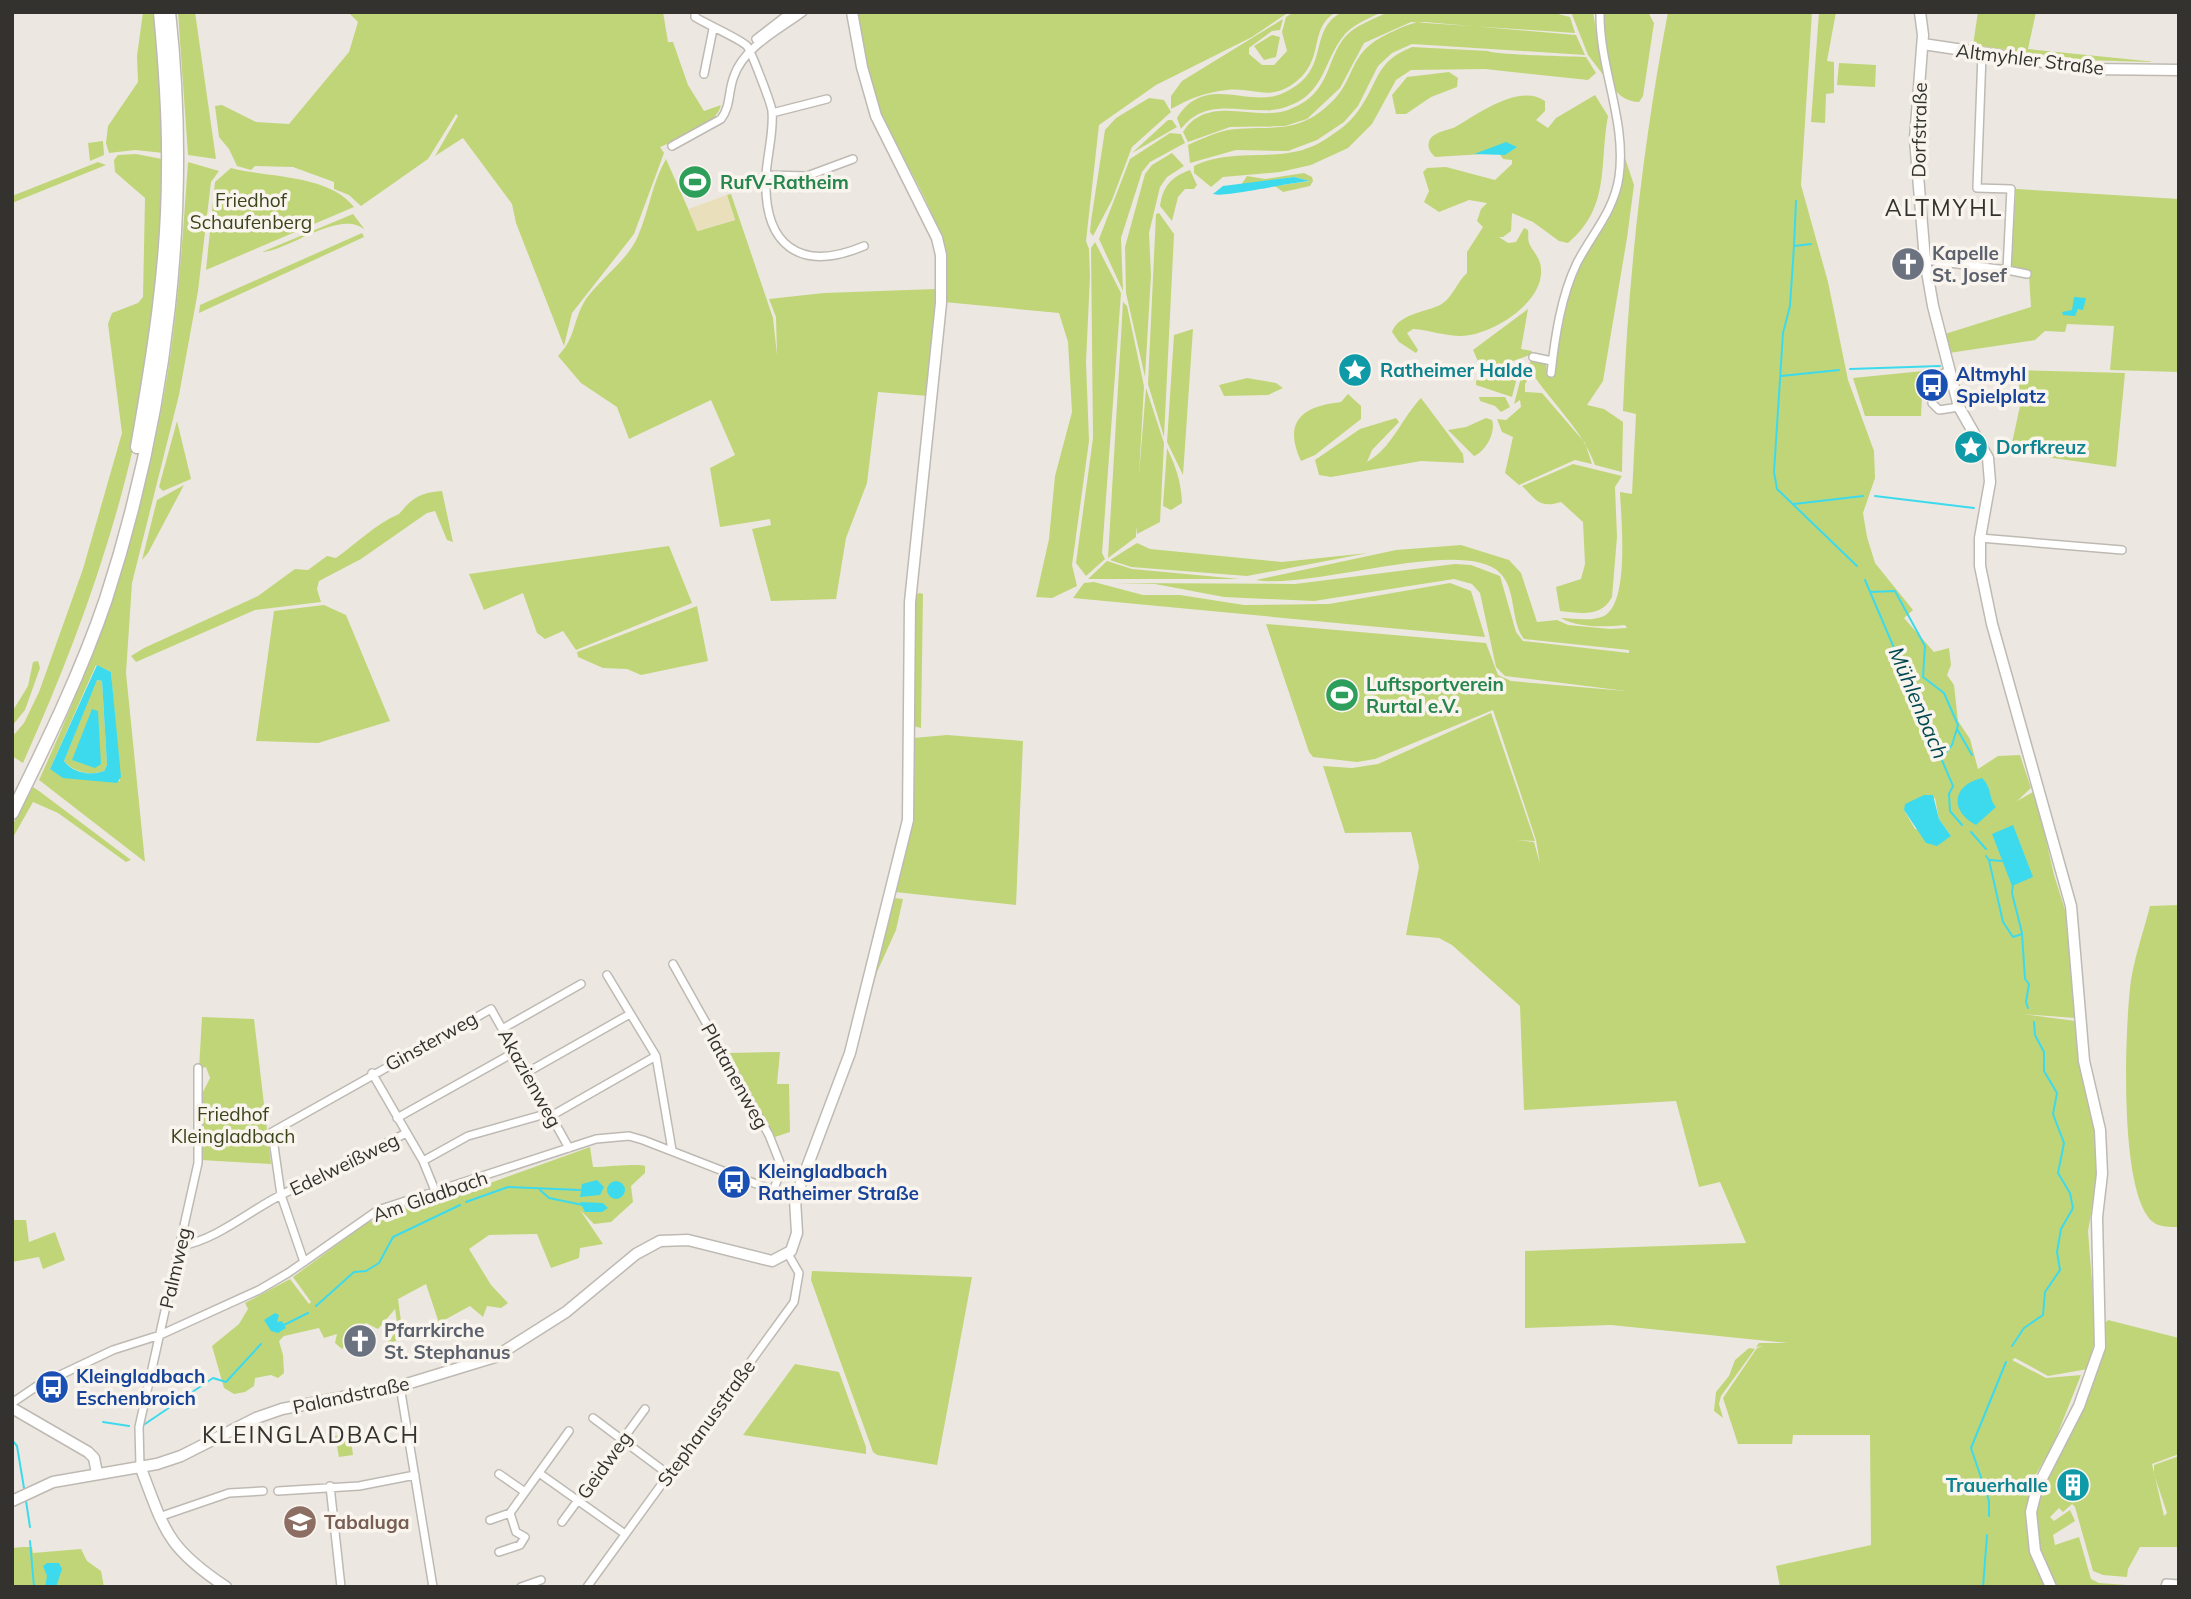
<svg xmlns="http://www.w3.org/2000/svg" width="2191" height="1599" viewBox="0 0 2191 1599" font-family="Mulish,sans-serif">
<rect width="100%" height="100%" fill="#ece8e1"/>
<path fill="#c0d577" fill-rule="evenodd" d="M143,12H158L164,153L135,150L109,153L106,143L108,126L138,82L137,56Z
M178,12H195L216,159L188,155Z
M348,12H663L668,42H673L688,85L704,111L721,105C716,127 679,139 660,147L664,153L634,234L572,313L564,346L516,223L512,204L463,138L435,156L458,116L456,114L428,159L361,206L349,195L334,189V182L293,167L255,166L251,170L237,166L229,149L219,137L215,106L222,105L256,122L289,124L349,52L358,22Z
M856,12H1289L1252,37L1156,85L1099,125L1086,241L1089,249L1090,276L1086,362L1089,441L1072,565L1077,586L1052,598L1036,597L1049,539L1055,476L1072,412L1068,342L1059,313L944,302C960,235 905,170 880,112C866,81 862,45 856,12Z
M1294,12H1336C1306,30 1328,62 1290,86C1268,100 1250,87 1227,90C1206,92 1189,99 1171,109V96L1182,81L1283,19L1280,30L1272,31L1249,48V54L1262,65H1274L1287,51L1282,32L1286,17Z
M1342,12H1382C1370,18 1354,24 1345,34C1323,60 1326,94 1286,107C1250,119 1210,92 1181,129L1177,118C1205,73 1247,108 1281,94C1334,72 1305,32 1342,12Z
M1388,12L1558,14L1570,17L1575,33L1411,22L1364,43L1340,88L1307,119L1285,126L1230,127L1188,142L1183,132C1208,93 1254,122 1288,110C1335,93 1324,55 1350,32C1360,24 1376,18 1388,12Z
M1571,12H1593L1604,76L1588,55Z
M1598,12H1648L1654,23L1643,96L1639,102C1599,100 1602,41 1598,12Z
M1668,12H1812L1801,185L1828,282L1848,380L1874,451L1875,478L1863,513L1867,537L1875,563L1913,610L1904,618L1934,652L1949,648L1951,665L1947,675L1954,685L1958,721L1970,739L1978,769L1998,756L2020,755L2031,788L2017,801L2035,791L2054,875L2066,913L2075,1018L2022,1014L2076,1021L2098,1141L2097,1180L2088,1231L2096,1335L2088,1369L2048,1376L2015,1358L2012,1360L2046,1378L2081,1375L2053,1445L2029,1486L2048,1587H1780L1776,1566L1871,1545L1870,1435H1793L1792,1444H1738L1723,1398L1757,1348L1763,1346L1756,1347L1759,1343H1788L1611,1325L1525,1328V1251L1746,1243L1720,1182L1699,1187L1676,1101L1524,1110L1520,1006L1452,945L1439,938L1406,935L1419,867L1411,832L1345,833L1323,766L1352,768L1378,764L1491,713L1535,841L1516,840L1534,842L1540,864L1536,840L1493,710L1375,759L1357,762L1313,757L1309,752L1266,624L1486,643L1498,675L1511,681L1626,691L1505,676L1496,667L1480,593L1472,584L1454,579L1314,601L1224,597L1155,584L1114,583L1295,584L1455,564L1471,565L1500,576L1516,632L1523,641L1629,653V650L1524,639C1510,621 1517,590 1500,573C1463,536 1313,590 1256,580L1396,550L1461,545L1509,560L1521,573L1537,622L1557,620L1568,625L1610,629L1627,628L1625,625C1605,627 1578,628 1561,618C1573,618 1592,622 1604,616C1630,602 1621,519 1620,492L1632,494L1636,414L1623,411C1628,277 1643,144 1668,12ZM1935,798L1939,819L1951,836L1915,829L1904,810Z
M1819,12H1836L1827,61L1834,62V93L1826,94L1825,123L1811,122Z
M1978,12H2036L2028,49L2156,62L2079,60L1973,45Z
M1425,22L1576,35L1585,55L1412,44L1392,53L1378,66L1358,106L1344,122L1317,140L1288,151L1236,150L1190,163L1188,145C1201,139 1214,133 1228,130C1266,124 1292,136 1325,108C1361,79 1342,53 1394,31C1404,26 1413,22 1425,22Z
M1272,35L1280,37L1276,57L1264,60L1254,46Z
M1412,47L1488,51C1496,55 1570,56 1586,57L1596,73L1588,80L1485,69L1411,70L1396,80L1372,124L1348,148L1311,165L1280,172L1223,177L1211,187L1194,173V166C1235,146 1282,165 1321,142C1334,134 1349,124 1358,111C1379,83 1374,62 1412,47Z
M1839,63L1876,65L1875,87L1837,85Z
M1449,72L1458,78L1457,87L1431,97L1406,114H1396L1392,95L1407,77Z
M1595,95L1608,116C1599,164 1611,207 1568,243L1559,241L1533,222L1512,213L1511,231L1503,237H1499L1508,243L1516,242L1524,228L1528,230C1529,235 1527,240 1530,245C1536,256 1542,260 1541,274C1539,306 1490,335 1461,336C1444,336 1430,330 1413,329L1407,333L1418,350L1416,353L1399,342L1392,332C1398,315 1423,312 1438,306C1452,300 1456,283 1467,273V252L1483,227L1477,221L1481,209L1487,203L1469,200L1439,212L1424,202L1429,191L1423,172L1427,168L1446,167L1495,180L1512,164V160L1503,159L1499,153L1435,157C1431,153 1427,148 1429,142C1432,131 1449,131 1457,126C1479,113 1520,83 1545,101V111L1536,120L1548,128L1556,118Z
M1149,98L1164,100L1171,112L1132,147L1112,200L1093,236L1090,232L1091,221L1105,130L1116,118Z
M1168,120H1172L1177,127L1132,153Z
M1170,133L1181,134L1185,143L1150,162L1142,172L1121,238L1123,291L1099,239L1130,159Z
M103,141L104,155L90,161L88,143Z
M1172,153L1184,166L1167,177L1160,187L1149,233L1151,275L1145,377L1126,293L1125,247L1145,174L1152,165Z
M136,154L167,160C162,254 154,351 134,444C109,554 69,660 23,763L12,756V737L24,723L39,692L83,569L122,433L108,324L112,313L138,303L143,297L145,198L115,172L114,160L118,155Z
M1625,158L1634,185L1627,238L1603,381L1587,405L1604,409L1623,422L1622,472L1595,465C1582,428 1547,399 1527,365L1533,360L1546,363L1547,374H1553L1570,288L1582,259L1616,203Z
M666,159L698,231L735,220L727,195L731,194L773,318L777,355L776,317L769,299L824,293L936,289L928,396L878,392L867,483L846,538L836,599L771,601L752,529L771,525L770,519L720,527L710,468L735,455L711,400L629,439L617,407L581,383L558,356C577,336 572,321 586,299C601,278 628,260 638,236C649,211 652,183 666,159Z
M98,162L106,165L12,203V196Z
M188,162L219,171L211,182L198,291L179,395L132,583L126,673L145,862L39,780C93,663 135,542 160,416C177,333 182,246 188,162ZM96,665L111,672L120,781L50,769Z
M231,168C268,178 328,174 354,207L206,270L215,182Z
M1190,170L1197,185L1194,189H1185L1178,197L1172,221L1160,206C1163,186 1171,177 1190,170Z
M1304,173L1312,177L1313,181L1310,186L1283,192L1275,186L1310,181L1294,177L1241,185L1247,176L1265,179Z
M2016,189L2179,199V372L2110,370L2114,326L2067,324L2065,332L2045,331L2035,340L1949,353L1945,334L2031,307L2029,276L2011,269Z
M1159,213L1174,234L1164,437L1148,384L1156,214Z
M353,214L365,230C341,208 290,250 262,252Z
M362,233L364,237L199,313L200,305Z
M1095,242L1121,293L1102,553L1105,559L1086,576L1076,563L1093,438L1091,248Z
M1123,302L1127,306L1144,386L1139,475L1146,388L1164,443L1160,522L1137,534L1136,526V537L1108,558Z
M1528,309L1521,349L1532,351L1530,355L1490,369L1481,368L1473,350Z
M1193,329L1183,475L1167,442L1174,335Z
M1514,365L1519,370L1512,397L1476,385V381L1487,374Z
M1523,370L1530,376L1525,384V392L1542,393L1585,443L1592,464L1575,460L1519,485L1505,473L1513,437L1502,432L1497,419L1506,420L1521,407L1520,400L1514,404Z
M2018,370L2125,373L2116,467L2010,452L2020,406Z
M1923,371L1927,386L1922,396L1921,416H1865L1853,378Z
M1247,378L1276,383L1283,388L1268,395L1224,396L1219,385Z
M1348,394L1361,406V419L1315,455L1301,461C1282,420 1304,406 1341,402Z
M1479,397H1505L1510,407L1501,412L1495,406L1480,401Z
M1421,398L1463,454L1464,463L1421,461L1331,477L1319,475L1315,460L1360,429L1396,418L1399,422L1372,450L1367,462C1391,449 1402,418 1421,398Z
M1486,418L1492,420C1496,432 1486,451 1474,456L1448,430L1466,427Z
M177,421L191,479L163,491L159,487Z
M1167,448C1176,467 1181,481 1182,503L1171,510L1163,506Z
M1573,464L1622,476L1615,487L1617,537L1612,597C1601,618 1580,613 1560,611L1556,587L1581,579L1585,564L1583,522L1561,502C1539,509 1536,499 1522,486Z
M184,485L148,553L142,560L157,500Z
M442,491L453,542L447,540L435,511L427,513L361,559L319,581L317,589L321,602L255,610L136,662L131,656L144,648L258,596L295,569L308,570L327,556L336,558C358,542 376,524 399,514C400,513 405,507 406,506C416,495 427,492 442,491Z
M1137,543L1150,549L1282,562L1368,553L1247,576L1131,567L1110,560Z
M669,546L692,603L576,650L563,631L545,639L537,633L523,593L484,610L469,574Z
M1107,561L1132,569L1240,579H1088Z
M1094,582L1143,595H1180L1244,605L1329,604L1450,583L1471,591L1485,637L1073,598L1084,583Z
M920,593L923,594L921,728L913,726L912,620L916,594Z
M324,605L346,615L390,721L318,743L256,741L274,611Z
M697,606L708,661L641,675L627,669L603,668L578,657L577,652Z
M38,661L40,668L25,710L12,726V712L28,686L33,662Z
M96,680L102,681L107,765L104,771C90,776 73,772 64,761Z
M947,735L1023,741L1016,905L895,892L913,738Z
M33,787L39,791L131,860L126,862L58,813L33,802L12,839V826Z
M894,898L903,899L896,930L877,972L858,1037Z
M2179,905V1227C2171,1227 2159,1227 2153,1222C2118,1194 2125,1024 2131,980C2135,955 2144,930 2150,906Z
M202,1017L254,1019L271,1164L201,1160L200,1098L210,1078L206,1067L199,1069Z
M780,1052L777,1084H789L790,1132L772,1138L730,1053Z
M590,1147L593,1167C603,1167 640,1163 645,1166V1173L631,1186L633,1202L611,1222L594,1224L580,1210L603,1244L580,1248L579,1258L551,1268L537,1234L489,1235L469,1249L491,1285L508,1303L501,1308L487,1306L483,1317L470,1306L439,1323L426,1284L398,1299L403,1336L392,1343L388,1342L398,1329L395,1309L378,1329L366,1323L357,1329L342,1349L335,1343L337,1334L324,1338L319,1328L284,1336L279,1341L283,1355L284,1373L278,1378L271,1375L255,1378L254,1386L245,1392L234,1394L224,1388L212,1346L239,1324L248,1309L245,1303L290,1279L309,1304L311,1302L293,1277L365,1224L395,1210L479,1187Z
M12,1220H26L29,1242L55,1232L65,1260L43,1269L39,1257L12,1262Z
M812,1271L972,1277L937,1465L877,1455L873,1452L811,1280Z
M2108,1320L2179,1338V1454L2152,1464L2164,1516L2167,1513L2154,1474V1465L2179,1456V1547H2140L2128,1569L2127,1577L2103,1575L2093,1571L2075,1507L2072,1504L2063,1512L2059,1508L2050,1517L2054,1521L2070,1510L2075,1521L2053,1535L2055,1545L2079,1537L2091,1579L2099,1583L2126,1585L2055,1587L2039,1551L2035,1500L2067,1442L2093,1378L2104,1324Z
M1749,1348L1755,1349L1721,1396L1719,1404L1723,1418L1714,1411L1716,1392L1729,1376L1735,1360Z
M795,1364L839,1372L866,1447V1454L743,1435Z
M349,1426L353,1455L339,1457L335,1436L341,1435L340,1428Z
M23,1547H32L33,1553L81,1549L87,1561L101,1571L104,1587H12V1548Z"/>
<path fill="#e9dfba" d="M727,195L735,220L697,231L688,209Z"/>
<path fill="#3ddaed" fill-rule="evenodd" d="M1506,142L1517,147L1505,155L1474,154Z
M1294,177L1310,181C1293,182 1221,198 1213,194L1223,186Z
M2074,297L2086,298L2083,310L2078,309L2075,316L2063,315L2062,312L2072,310Z
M97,665L111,672L121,777L117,783L63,778L50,769ZM97,680L102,681L107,765L104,771C90,776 73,773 64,761Z
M92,709L98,711L101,764L95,768L72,760Z
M1982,778C1993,789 1988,798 1996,807L1976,825C1949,811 1952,785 1982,778Z
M1924,795H1933L1939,819L1951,836L1937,846L1926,843L1904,810L1905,804Z
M2013,825L2033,877L2012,886L1992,834Z
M597,1180L604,1187L600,1195L580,1197L582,1184Z
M607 1190a9 9 0 1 1 18 0a9 9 0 1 1-18 0Z
M580,1202L603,1203L608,1208L602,1212H585Z
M275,1313L279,1315L277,1322L282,1321L286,1328L278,1333L271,1331L264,1320Z
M47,1563H59L62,1569L56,1587H45L47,1576L43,1566Z"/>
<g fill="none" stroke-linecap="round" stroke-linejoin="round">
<path stroke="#3ddaed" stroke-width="2" d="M1811,244L1794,246L1790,306L1783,333L1774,472L1777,489L1857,566
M1794,245L1796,201
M1850,369L1940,366
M1781,376L1839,370
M1875,496L1974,508
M1794,504L1863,496
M1865,580L1953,786L1949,794L1950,811L1962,825
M1870,592L1895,591L1925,646L1923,677L1944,693L1958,725L1952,745L1941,759
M1957,729L1972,755
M1971,832L1986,849
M1986,856L1989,860L2003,922L2013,937L2022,934L2025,979L2029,984L2026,1002L2028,1008
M1990,860L2002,861
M2013,884L2012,893L2022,933
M540,1190L549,1198L583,1205
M466,1202L508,1187L580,1190
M316,1306L354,1272L366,1271L379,1263L393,1237L460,1205
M284,1325L308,1313
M2012,1346L2024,1328L2043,1315L2045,1292L2060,1270L2057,1252L2061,1229L2073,1208L2070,1193L2058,1173L2064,1143L2053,1114L2057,1093L2044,1071V1052L2035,1035L2034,1022
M103,1422L129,1426
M142,1426L213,1378L226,1382L261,1344
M12,1440L17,1446L24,1488
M26,1501L30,1527
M1989,1516V1501L1971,1448L2006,1362
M30,1541L34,1587
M1983,1587L1987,1535"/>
<g stroke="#bebab3" stroke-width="10">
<path id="street" d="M695,12V17C706,24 742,40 747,46C751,51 771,103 772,111C774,132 767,155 766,176C763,246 800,273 864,246
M756,39L791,12
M704,74L713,29
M772,113L827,99
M672,146L721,119C731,106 728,91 734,76C744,47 779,30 803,12
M766,175L807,176L853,159
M1925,260L2007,270L2011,189L1977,188L1982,54
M2007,270L2027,274
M1533,357L1552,361
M1950,372L1944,373L1933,392L1932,403L1939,410L1959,407
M1551,373C1555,337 1561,296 1577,263C1592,234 1614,211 1619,177C1627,121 1599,68 1600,12
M1980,538L2122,550
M673,964L769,1135L782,1168L773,1191
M607,975L656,1056L672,1150
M502,1029L581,984
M372,1073L423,1161L436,1193
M526,1073L630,1014
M551,1116L656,1056
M397,1118L515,1052
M423,1161L468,1136L549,1113
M181,1246C218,1239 249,1211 281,1195C323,1174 365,1155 406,1133
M304,1262L281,1195L272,1132L491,1009L569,1148
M400,1386L433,1587
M12,1403L37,1386L113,1350L160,1335L259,1290L288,1273L378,1210L596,1139L629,1136L643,1140L795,1199
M593,1418L668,1474
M140,1466L139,1427L198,1163V1068
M539,1473L625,1534
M499,1474L525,1492
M330,1486L341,1587
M278,1491L359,1486L415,1475
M510,1513L569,1431
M159,1517L229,1493L263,1491
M490,1520L510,1513L516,1532L525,1537L520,1545L499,1552
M562,1522L645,1409
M521,1587L541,1580
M587,1587L794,1302L799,1273L788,1254
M2165,1587L2166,1583L2179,1584"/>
</g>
<g stroke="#bebab3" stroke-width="13">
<path id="secondary" d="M1920,12L1923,35L1915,139L1925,260L1933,306L1959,407L1988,458L1990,482L1980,538V566L1992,624L2071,906L2084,1061L2100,1130L2102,1174L2097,1217L2100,1347L2079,1406L2037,1488L2031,1512L2035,1551L2051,1587
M1923,44L2090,69L2179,70
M12,1408L88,1452L94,1458L97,1473
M140,1466C165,1531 166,1547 226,1587
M12,1501L53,1482L157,1464L181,1456L256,1418L282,1409L400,1386L495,1357L566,1312L636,1254L660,1241L688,1240L772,1261L791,1251L797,1233L795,1199L850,1053L908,820L910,602L941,303V255L937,238L876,116L862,67L852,12"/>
</g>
<g stroke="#bebab3" stroke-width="15">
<path id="highway" d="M137,447C153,357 168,264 168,172C169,118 165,65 160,12
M12,813C46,744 81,673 106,599C167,411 191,209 169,12"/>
</g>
<use href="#street" stroke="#fff" stroke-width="7"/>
<use href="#secondary" stroke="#fff" stroke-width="10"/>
<use href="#highway" stroke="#fff" stroke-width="12"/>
</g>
<defs>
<g id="stadium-disc" transform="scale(1.75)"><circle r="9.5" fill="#2e9e5b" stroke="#f9f5ee"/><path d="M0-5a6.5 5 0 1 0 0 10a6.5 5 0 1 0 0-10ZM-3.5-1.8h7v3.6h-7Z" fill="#fff"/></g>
<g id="church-disc" transform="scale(1.75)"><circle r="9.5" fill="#6b7280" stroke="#f9f5ee"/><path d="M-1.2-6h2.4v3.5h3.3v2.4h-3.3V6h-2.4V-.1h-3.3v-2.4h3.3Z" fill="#fff"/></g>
<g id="sight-disc" transform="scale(1.75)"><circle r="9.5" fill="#0f9aa8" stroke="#f9f5ee"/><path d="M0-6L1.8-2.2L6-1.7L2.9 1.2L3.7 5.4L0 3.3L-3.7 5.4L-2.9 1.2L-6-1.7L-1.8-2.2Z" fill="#fff"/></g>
<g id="bus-disc" transform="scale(1.75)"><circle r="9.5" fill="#1a4fb4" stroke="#f9f5ee"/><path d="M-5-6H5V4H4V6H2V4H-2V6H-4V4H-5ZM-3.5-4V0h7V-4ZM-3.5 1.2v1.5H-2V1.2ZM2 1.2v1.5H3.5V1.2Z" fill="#fff"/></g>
<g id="building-disc" transform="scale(1.75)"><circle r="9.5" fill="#0f9aa8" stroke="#f9f5ee"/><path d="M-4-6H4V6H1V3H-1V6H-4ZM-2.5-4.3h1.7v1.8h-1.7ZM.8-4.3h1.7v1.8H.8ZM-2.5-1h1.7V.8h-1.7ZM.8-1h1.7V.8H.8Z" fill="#fff"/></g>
<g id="school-disc" transform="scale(1.75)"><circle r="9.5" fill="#8d6e63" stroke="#f9f5ee"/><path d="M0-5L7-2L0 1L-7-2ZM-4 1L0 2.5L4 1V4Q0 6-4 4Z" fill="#fff"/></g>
</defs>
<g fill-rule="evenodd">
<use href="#stadium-disc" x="695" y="182"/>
<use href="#church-disc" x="1908" y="264"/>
<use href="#sight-disc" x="1355" y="370"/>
<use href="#bus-disc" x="1932" y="385"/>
<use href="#sight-disc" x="1971" y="447"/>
<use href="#stadium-disc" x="1342" y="695"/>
<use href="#bus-disc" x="734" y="1182"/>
<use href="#church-disc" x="360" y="1341"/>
<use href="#bus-disc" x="52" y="1387"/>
<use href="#building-disc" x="2073" y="1485"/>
<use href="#school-disc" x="300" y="1522"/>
</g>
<g text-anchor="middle" stroke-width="7" stroke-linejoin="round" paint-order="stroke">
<g font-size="19" fill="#33322f" stroke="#f9f5ee">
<text transform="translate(2030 59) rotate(7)" y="7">Altmyhler Straße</text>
<text transform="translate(1919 130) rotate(-89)" y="7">Dorfstraße</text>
<text transform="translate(431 1041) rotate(-29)" y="7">Ginsterweg</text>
<text transform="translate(735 1076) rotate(61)" y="7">Platanenweg</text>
<text transform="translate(530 1078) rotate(61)" y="7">Akazienweg</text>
<text transform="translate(344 1164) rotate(-26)" y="7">Edelweißweg</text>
<text transform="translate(430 1196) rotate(-19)" y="7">Am Gladbach</text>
<text transform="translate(175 1268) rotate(-77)" y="7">Palmweg</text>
<text transform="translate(351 1395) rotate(-12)" y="7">Palandstraße</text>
<text transform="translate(706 1423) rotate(-54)" y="7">Stephanusstraße</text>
<text transform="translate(604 1465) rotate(-54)" y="7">Geidweg</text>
</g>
<g font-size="19" font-weight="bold" fill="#27864d" stroke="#f9f5ee" text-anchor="start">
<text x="720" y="189">RufV-Ratheim</text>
<text x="1366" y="691">Luftsportverein<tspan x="1366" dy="22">Rurtal e.V.</tspan></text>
</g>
<g font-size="19" fill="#3c441b" stroke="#f9f5ee">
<text x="251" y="207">Friedhof<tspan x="251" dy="22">Schaufenberg</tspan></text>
<text x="233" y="1121">Friedhof<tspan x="233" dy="22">Kleingladbach</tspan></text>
</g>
<g font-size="19" font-weight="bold" fill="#5b616d" stroke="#f9f5ee" text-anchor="start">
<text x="1932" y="260">Kapelle<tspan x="1932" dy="22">St. Josef</tspan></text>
<text x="384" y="1337">Pfarrkirche<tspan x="384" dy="22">St. Stephanus</tspan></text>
</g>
<g font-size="19" font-weight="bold" fill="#0d838f" stroke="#f9f5ee" text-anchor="start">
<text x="1380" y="377">Ratheimer Halde</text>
<text x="1996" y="454">Dorfkreuz</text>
<text x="2048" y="1492" text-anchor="end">Trauerhalle</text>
</g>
<g font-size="19" font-weight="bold" fill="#164399" stroke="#f9f5ee" text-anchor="start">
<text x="1956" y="381">Altmyhl<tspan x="1956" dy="22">Spielplatz</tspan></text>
<text x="758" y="1178">Kleingladbach<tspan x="758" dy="22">Ratheimer Straße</tspan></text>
<text x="76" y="1383">Kleingladbach<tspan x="76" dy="22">Eschenbroich</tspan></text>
</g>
<g font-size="19" font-weight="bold" fill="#785e54" stroke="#f9f5ee" text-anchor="start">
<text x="324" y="1529">Tabaluga</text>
</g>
<g font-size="21" font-style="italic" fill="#00474f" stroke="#f9f5ee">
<text transform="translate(1918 703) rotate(67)" y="7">Mühlenbach</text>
</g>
<g font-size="23" letter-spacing="2" fill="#33322f" stroke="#f9f5ee">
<text x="1944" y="216">ALTMYHL</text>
<text x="311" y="1443">KLEINGLADBACH</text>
</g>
</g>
<rect width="2191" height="1599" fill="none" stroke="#33322f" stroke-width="28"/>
</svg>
